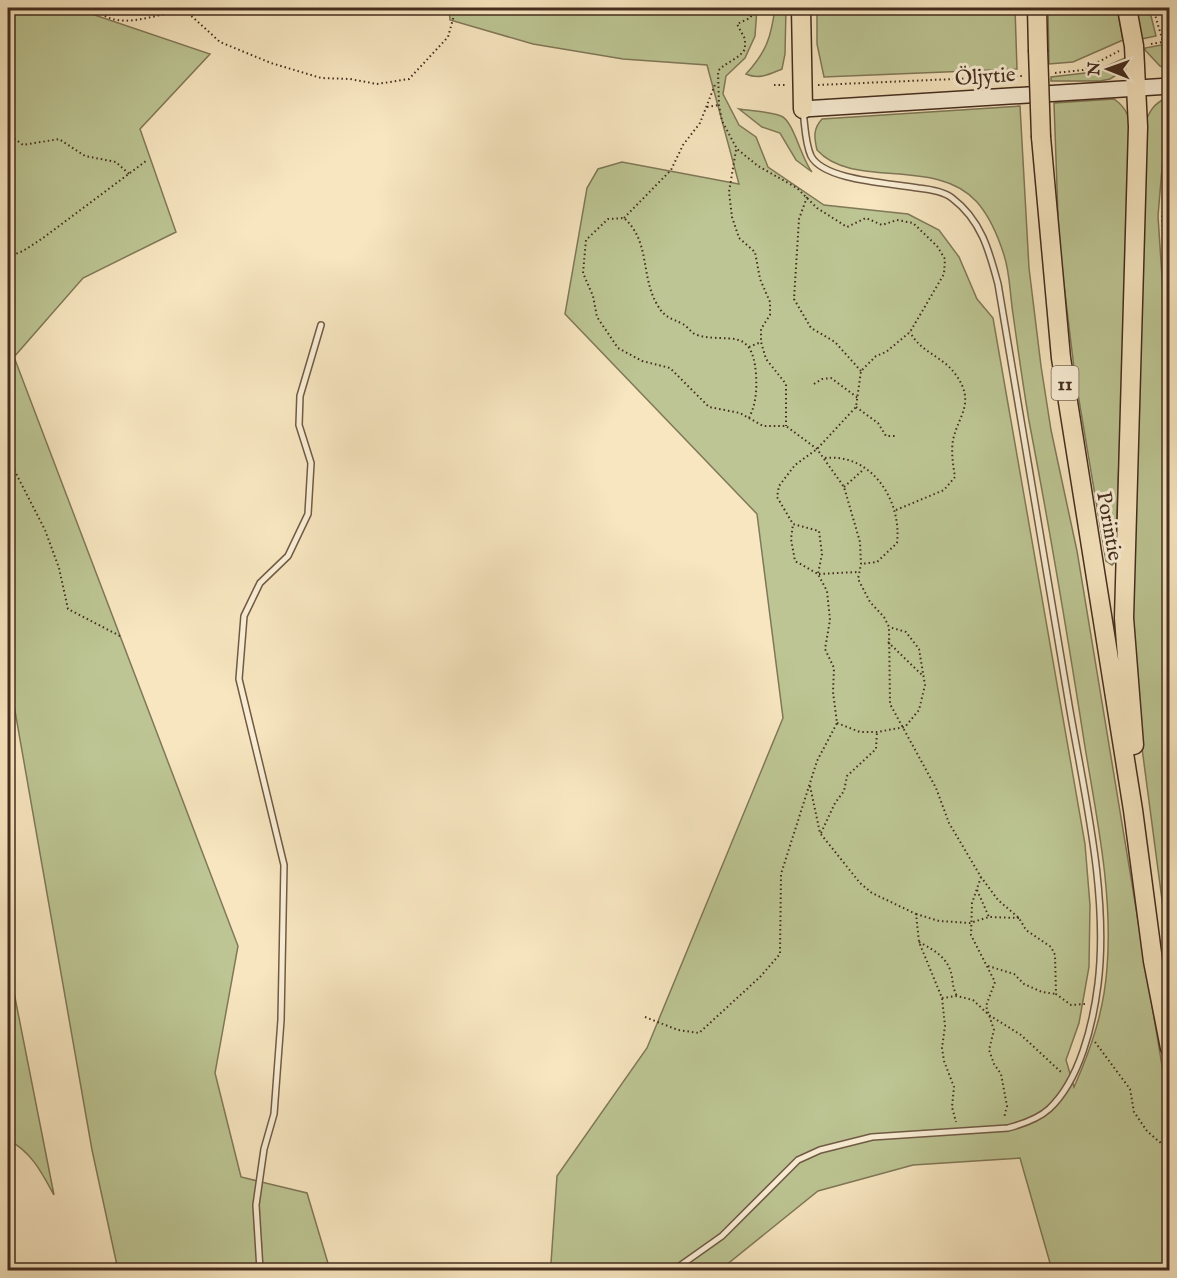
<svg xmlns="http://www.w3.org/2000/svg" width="1177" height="1278" viewBox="0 0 1177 1278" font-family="'IM FELL English',serif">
<rect width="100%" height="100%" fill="#f7e6c0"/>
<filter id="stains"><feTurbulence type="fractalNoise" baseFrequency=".00333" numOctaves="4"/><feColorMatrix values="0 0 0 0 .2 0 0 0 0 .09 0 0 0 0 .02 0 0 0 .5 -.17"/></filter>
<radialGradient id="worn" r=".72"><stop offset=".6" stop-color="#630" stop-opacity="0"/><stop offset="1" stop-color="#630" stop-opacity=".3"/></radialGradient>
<path fill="#bcc593" stroke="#807858" stroke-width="1.5" d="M8,8H74L210,54L140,129L176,232L83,278L14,357L238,946L215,1073L241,1177L307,1193L330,1270H118L92,1150L8,671Z
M449,8H757L755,36L745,58L726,76L723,94L739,125L756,137L768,167L824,205L908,214L939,230L959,257L977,299L993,318L1085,844L1090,905L1089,967L1079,1023L1066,1060L1074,1087C1091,1049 1104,1011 1107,968C1113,895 1097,819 1085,747C1068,638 1050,530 1029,421C1023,385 1018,350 1013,314C1010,295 1010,273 1004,255C998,236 990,217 977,202C936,156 853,190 817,150C814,137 813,129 822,119L1020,106L1029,268L1041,366L1051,430L1077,551L1169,1108V1270H1052L1020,1158L913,1165L818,1191L720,1270H542L551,1263L557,1176L647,1048L783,718L757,514L565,314L587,188L598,169L622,162L739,184L707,65L623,59L533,44L450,20Z
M775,8H786L785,54L782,69C770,74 759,80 746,74C767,51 771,37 775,8Z
M817,8H1015L1017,69L824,77L817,44Z
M1048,8H1117L1123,40L1073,62L1049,64Z
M1134,8H1149L1156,36L1141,39Z
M1161,45L1169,55V69L1160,66L1145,50V48Z
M1127,57L1123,71L1110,79L1100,81H1051V77L1094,72Z
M1168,97L1158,216L1170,398L1169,953L1130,657L1144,127C1149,111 1153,104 1168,97Z
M1114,99C1127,108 1129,117 1132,132L1115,562L1112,565L1106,561L1075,376L1059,244L1054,103Z
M739,109C752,111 768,111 781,116C793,120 801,158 812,172L796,160L780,133L762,127Z
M8,962L54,1195C42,1173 31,1151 8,1140Z"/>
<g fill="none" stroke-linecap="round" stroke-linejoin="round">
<g stroke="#715a46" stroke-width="8">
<path id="service" d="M260,1270L256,1205L264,1149L274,1114L281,1020L284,865L239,679L244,616L260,583L288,556L308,514L311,463L299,425L300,396L321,325
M674,1270L722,1236L798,1160L820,1150L872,1137L1008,1128C1023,1124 1038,1119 1049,1109C1080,1080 1093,1024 1098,984C1109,895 1084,793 1069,705C1045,565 1022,424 998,284C989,250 981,220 952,198C943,191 928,189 918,188C892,183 824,181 811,156C805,143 805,125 803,111"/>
</g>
<g stroke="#442c1e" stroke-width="18">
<path id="secondary" d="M803,109L1170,86"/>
</g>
<g stroke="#442c1e" stroke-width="21">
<path id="trunk" d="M801,8L803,109
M1037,8L1038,50
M1127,8L1134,46L1138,127L1124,618L1134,745
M1041,137L1061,358L1133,810L1153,961L1170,1048"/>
</g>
<path stroke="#442c1e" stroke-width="2" stroke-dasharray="1.5 3" stroke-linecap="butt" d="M94,8C120,34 155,12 186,11L220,42L271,63L321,78L350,79L377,84L409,79L448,37L456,8
M756,8L750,18L737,24L745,39V49C738,60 727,61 718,71L719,105L722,121L737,149L758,166L797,188L817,208L847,227L866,218L882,225L897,220L913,223L937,246L945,259L944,274L910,332L886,352L876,356L861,371L856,407L817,449L795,465L779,486L777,497L793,524L819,531L822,554L818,574
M1153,8L1163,42L1170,51
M1151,44L1163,42
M1055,73L1083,70L1119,51
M774,85H786
M818,85L1022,76
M707,107L719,105
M8,112L15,139L23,145L59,139L85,156L116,162L129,174
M1170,135L1162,218L1170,332
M736,150L729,192L732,217L739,238L755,252L760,279L770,302V315L761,329V342L766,359L786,384V426
M807,197L799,219L794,299L811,328L835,342L861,371
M624,218L671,170L683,145L700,123L716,82
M8,257L23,251L43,238L146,161
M749,347L761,342
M814,384L822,379L831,378L858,398
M856,407L878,423L886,436H897
M749,418C756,404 757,390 756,374C752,325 728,344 697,335C691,333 688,327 683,324C671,318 665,318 658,306C640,277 651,242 624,218L608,219L586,240L583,273L593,296L597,317L618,348L642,361L670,368L709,407L740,413L763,426H786L817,449L844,487L860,542L861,564L858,579L870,602L884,617L889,627L890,704L936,788L949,823L981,877L998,900L1019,918L1026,930L1051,947L1055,955L1056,994L1071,1005L1085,1004
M8,458L45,530L59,568L68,609L120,636
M825,458C872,453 902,501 897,543L877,562L861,564
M844,487L864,469
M896,510L944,490L955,477C953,465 951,452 953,440C958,416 976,403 956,375C943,356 921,353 910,332
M819,574L858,572
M888,642L922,675
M837,723L860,732H877L905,727L919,710L925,685L919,649L906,632L889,627
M810,786L820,833L860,883L872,893L916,914L919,942L942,998L945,1026L942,1048L944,1061L954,1087L952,1107L956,1122
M821,833L835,803L844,791L847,776L876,749L877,732
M981,877L972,903L971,935L995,982L986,1006L994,1030L989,1050L994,1064L1001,1074L1007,1106L1004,1118
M977,890L989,917
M916,914L939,921L970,923L989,917L1019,918
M919,942C934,950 949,958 952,977C953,985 953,988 957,996
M988,966L1014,974L1024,984L1042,992L1056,994
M942,998L957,996L973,1000L989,1015L1021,1035L1062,1073
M645,1017L678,1030L699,1033L760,977L780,954L781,874L817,761L837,723L833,692L834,668L825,649L830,620L827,591L818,574L795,561L791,539L793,524
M1095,1042L1130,1089L1134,1112L1147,1131L1170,1151"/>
<use href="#service" stroke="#faefd6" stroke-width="5"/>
<use href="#secondary" stroke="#faefd6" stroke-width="15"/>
<use href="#trunk" stroke="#f7e6c0" stroke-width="18"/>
<g stroke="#442c1e" stroke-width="21" stroke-linecap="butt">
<path id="trunk-bridge" d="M1038,50L1041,137"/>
</g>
<use href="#trunk-bridge" stroke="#f7e6c0" stroke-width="18"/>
</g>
<g text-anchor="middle" stroke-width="6" stroke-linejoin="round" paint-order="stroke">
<rect fill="#faefd6" stroke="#7b6655" stroke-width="1.5" x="1051.5" y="366" width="27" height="34" rx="4.5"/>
<g font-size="20" font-weight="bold" fill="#442c1e">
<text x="1065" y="390">11</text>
</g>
<g font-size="21" fill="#442c1e" stroke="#faefd6">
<text transform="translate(985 76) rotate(-4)" y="7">Öljytie</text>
<text transform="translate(1110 526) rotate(80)" y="7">Porintie</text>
</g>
</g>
<rect width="1177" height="1278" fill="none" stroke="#f7e6c0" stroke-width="30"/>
<rect x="9" y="9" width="1159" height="1260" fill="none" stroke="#442c1e" stroke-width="3"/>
<rect x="15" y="15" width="1147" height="1248" fill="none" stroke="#442c1e" stroke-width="1.5"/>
<g transform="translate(1108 69) rotate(271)" stroke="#faefd6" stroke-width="4.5" paint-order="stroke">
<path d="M0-4.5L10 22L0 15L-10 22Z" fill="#442c1e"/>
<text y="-9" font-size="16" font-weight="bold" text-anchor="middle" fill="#442c1e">N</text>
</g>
<rect width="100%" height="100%" filter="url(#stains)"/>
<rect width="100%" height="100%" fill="url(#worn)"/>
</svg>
